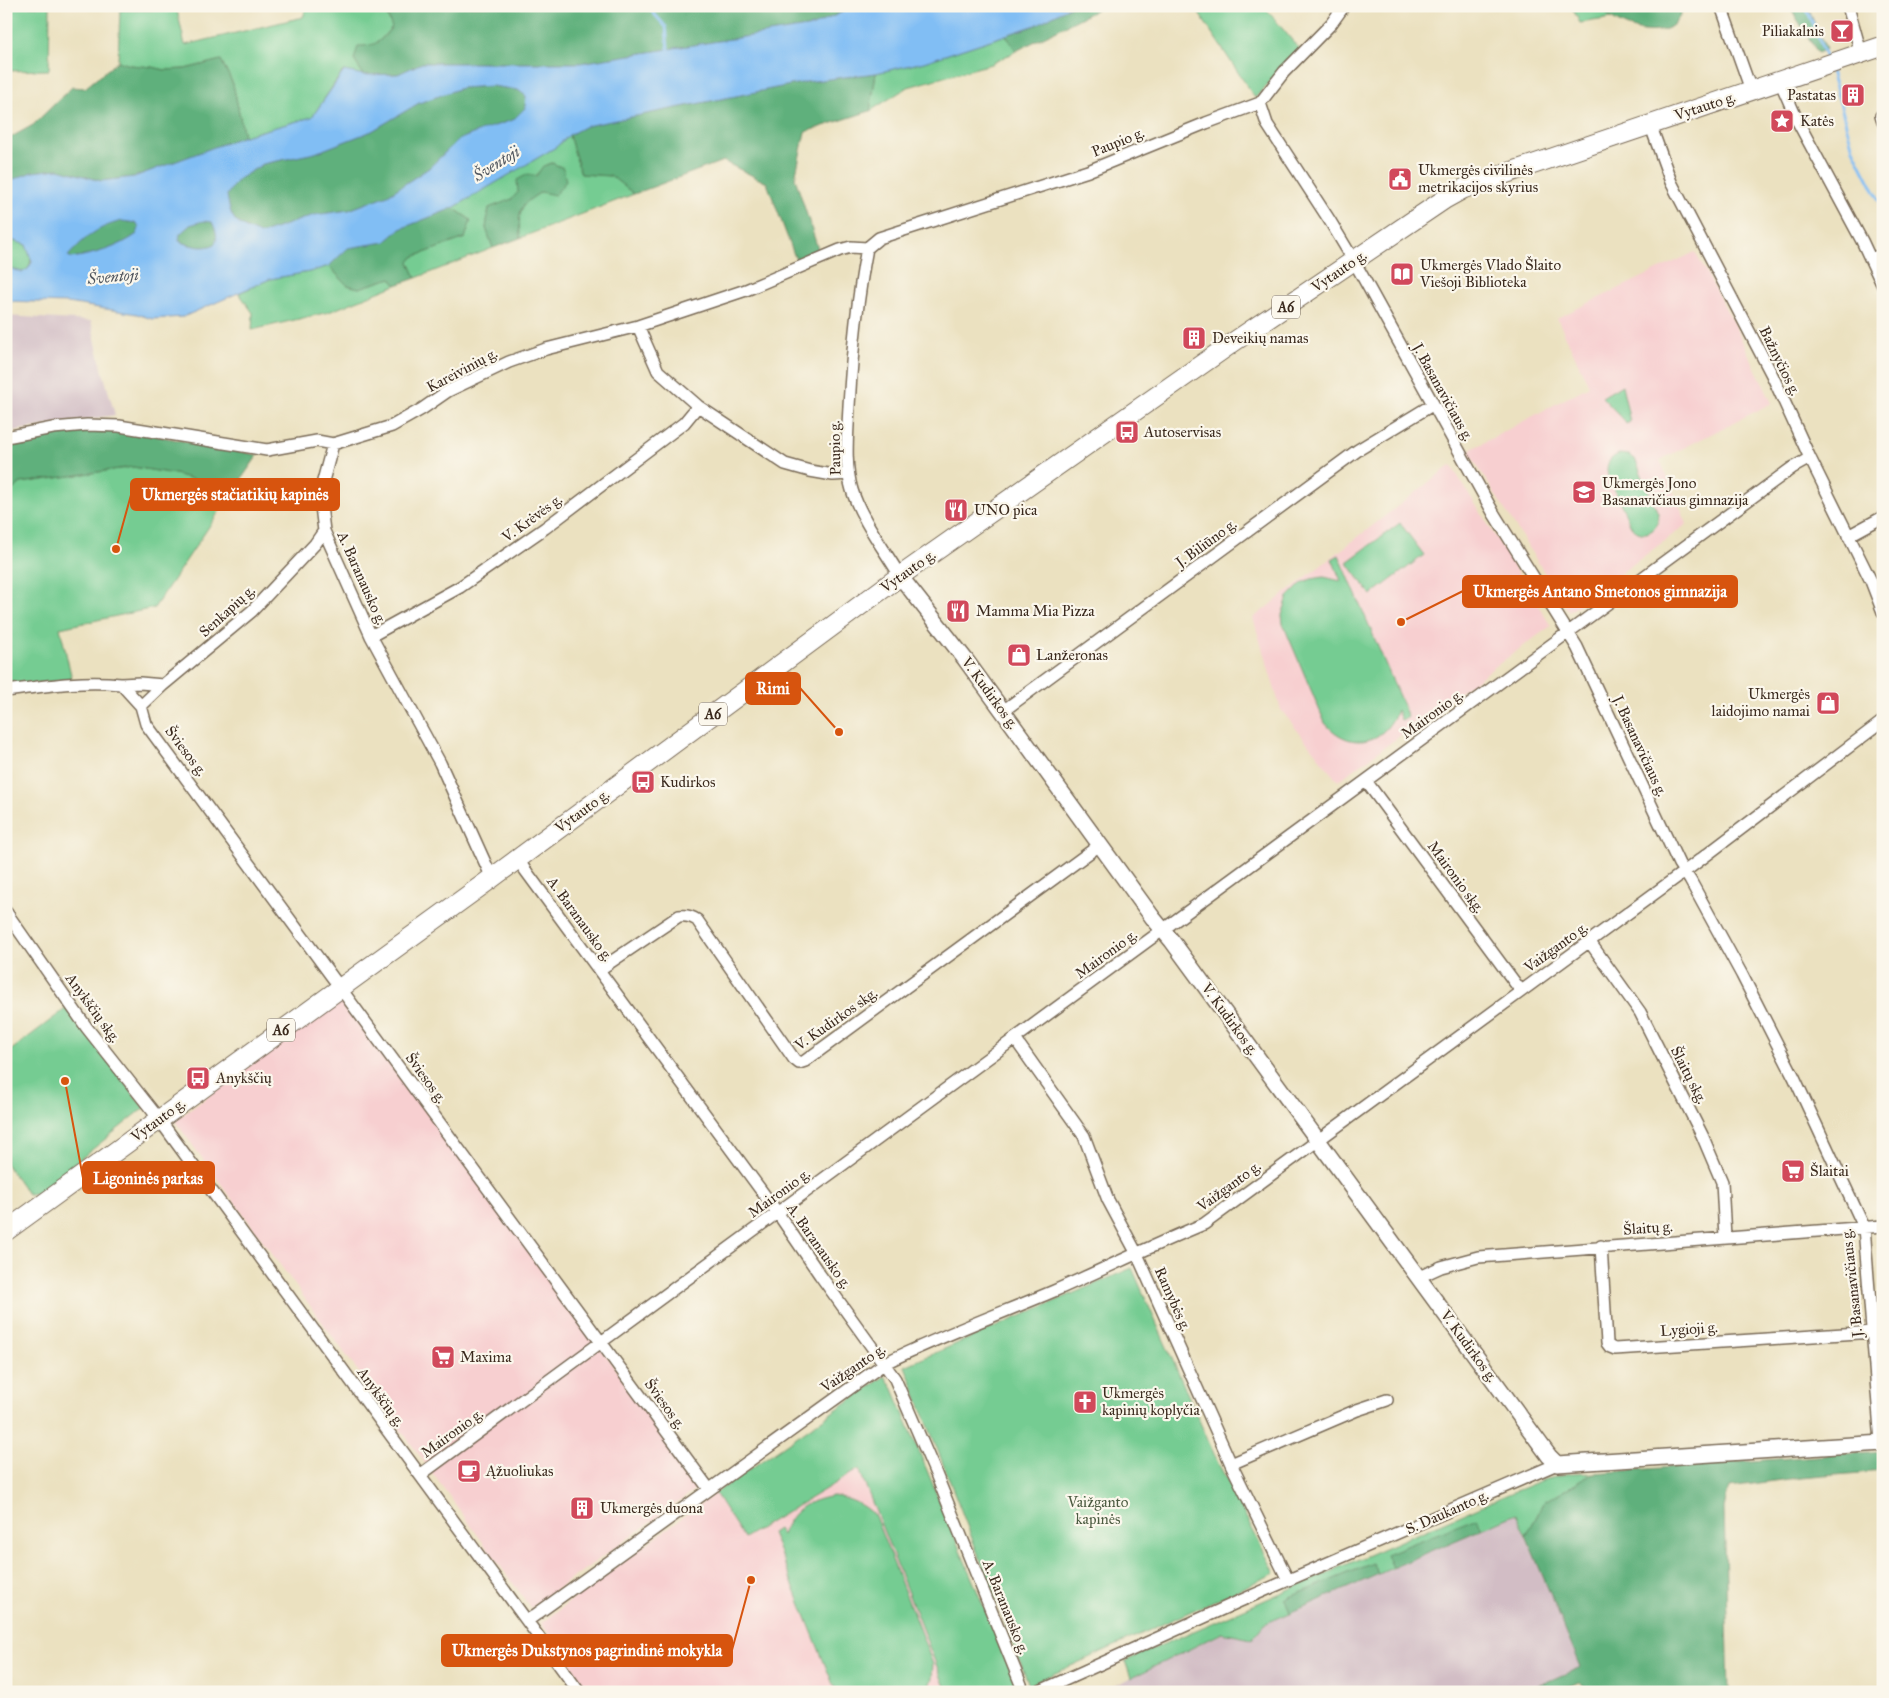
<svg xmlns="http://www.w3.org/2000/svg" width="1889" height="1698" viewBox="0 0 1889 1698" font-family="'IM FELL Great Primer',serif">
<rect width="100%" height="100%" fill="#fbf7ec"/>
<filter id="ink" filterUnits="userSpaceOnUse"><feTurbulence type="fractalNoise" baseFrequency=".02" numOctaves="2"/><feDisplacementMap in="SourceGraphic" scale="10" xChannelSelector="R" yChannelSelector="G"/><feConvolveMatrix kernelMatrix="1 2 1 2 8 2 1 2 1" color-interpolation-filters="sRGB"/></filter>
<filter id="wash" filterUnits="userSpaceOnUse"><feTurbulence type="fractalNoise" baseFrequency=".0096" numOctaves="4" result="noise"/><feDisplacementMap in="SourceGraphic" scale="20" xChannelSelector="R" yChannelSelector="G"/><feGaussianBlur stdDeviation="1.12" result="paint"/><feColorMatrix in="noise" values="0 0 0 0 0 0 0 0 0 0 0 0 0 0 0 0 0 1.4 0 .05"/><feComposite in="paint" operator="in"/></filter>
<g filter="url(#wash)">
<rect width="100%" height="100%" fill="#ebe1c0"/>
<path fill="#f7cfd0" d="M1695,252L1734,324L1772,403L1660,460L1687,524L1569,612L1468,451L1589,386L1557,318Z
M1451,465L1551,626L1338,781L1281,710L1253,618Z
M343,996L599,1345L698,1488L531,1608L175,1121Z
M859,1469L947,1692H590L541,1623L715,1493L745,1538Z"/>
<path fill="#d2bdc5" d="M6,316L91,321L101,365L115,415L6,432Z
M1516,1514L1581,1667L1523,1692H1101L1223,1633L1252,1639L1264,1624Z"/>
<path fill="#74cc92" stroke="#587b58" d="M6,6H50L49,70L6,71Z
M307,6H367L371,10L387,15L392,27L380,40L354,60L364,75L343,71L312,117L305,119L244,136L233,84L221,60L185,69L165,70L152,67L130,65L118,61L120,10H177L185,45L303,17Z
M1194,6H1264L1300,50L1255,98Z
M1571,6H1600L1612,18L1580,23Z
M1006,35L1016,51L991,64L908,87L870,111L876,73L924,62Z
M569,135L581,174L611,176L634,194L520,238L519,218L524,203L541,192L563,168L552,163C536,169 526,190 512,199C505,203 496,205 489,208L486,228L493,248L416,278L409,262L413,257L465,238L471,220L453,208L556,147Z
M15,241L26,245C30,255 33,260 28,269L22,272L12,269L6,265V242Z
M329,266L347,285L359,288L391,278L396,285L329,312L252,330L253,313L239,293L270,279L309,272Z
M1622,385L1630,422L1626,424L1623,419L1602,397Z
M1619,454L1629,455L1635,459L1658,513V523C1652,535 1639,537 1631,526L1608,476C1605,465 1609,458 1619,454Z
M133,467L175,474L233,491L154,608L60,628L72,679L6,687V495L21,483Z
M1400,523L1424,555L1371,595L1347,562Z
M1339,555L1408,717L1401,720L1397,710C1384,745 1350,752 1325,723L1283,624L1282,615L1288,597L1302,583L1311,579L1324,577L1341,581L1332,559Z
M68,1007L144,1108L38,1193L28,1194L6,1164V1054Z
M1132,1268L1218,1463L1275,1573L1029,1685L905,1366Z
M885,1376L893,1389L1016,1684L1013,1692H947L859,1469L744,1538L715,1493Z
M1594,1473L1545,1501L1526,1536L1516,1514L1482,1529L1477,1519L1387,1554L1392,1568L1379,1574L1373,1563L1286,1599L1290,1613L1264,1624L1252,1639L1222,1633L1131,1678L1125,1661L1513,1492L1543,1480L1570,1474Z
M833,1496C850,1498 862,1504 875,1516L933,1664L932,1678L927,1692H836L772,1533L778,1529L782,1535C792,1509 807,1501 833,1496Z"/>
<path fill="#5fb07c" stroke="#4d6d4d" d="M367,6H855L813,26L580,63H422L398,74L364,75L354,60L358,46C378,46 380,41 392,27L387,15L371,10Z
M1071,6H1104L1016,51L1006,35L1036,25Z
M1600,6H1686C1681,11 1679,18 1675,23C1658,42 1610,26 1600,6Z
M1789,6H1807L1826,49L1818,53Z
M221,60L233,84L244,136L134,177L101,181L58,169L32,172L12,180H6V140L33,125L72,87L85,88L118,61L130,65L152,67L165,70L185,69Z
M876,73L870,111L805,132L795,178L819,252L796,260L767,183L723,161L634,194L611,176L581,174L569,135L586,126L806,82Z
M492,86L518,90L526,95L525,108L513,120L485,129L458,140L429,168L388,195L349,210L314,215L260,234C235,223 232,222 226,195L237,180L263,164L315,153L372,131L419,103L461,88Z
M552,163L563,168L566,181L555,195L541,192C517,207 519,210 520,238L493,248L486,228L489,208L512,199L518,192L517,180L528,174L536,176L543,166Z
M453,208L471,220L465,238L413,257L409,262L416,278L396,285L391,278L359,288L347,285L329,266L347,248L385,242L400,229Z
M203,220L212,222C216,230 218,236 216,244C204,250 191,246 179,241V234L190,225Z
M122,221L137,223L139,228L137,234C118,248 95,254 71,258L68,256C75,249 81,242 88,235C97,227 110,224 122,221Z
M89,429H120L258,455L233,491L175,474L133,467L21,483L6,495V441L47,434Z
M1883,1451V1471L1790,1479L1729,1487L1724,1508L1729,1692H1592L1579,1682L1556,1692H1523L1581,1667L1526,1536L1545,1501L1594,1473Z
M1477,1518L1482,1529L1392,1568L1386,1554Z
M1373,1563L1379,1574L1290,1613L1285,1599Z"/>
<path fill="#81bef4" stroke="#5e7489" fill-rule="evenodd" d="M855,6H1071L1036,25L924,62L876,73L806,82L586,126L569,135L556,147L453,208L400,229L385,242L348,248L329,266L309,272L270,279L183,317L152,319L137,314L68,303L6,301V265L12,269L22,272L28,269L32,262L26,245L15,241L6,242V180H12L32,172L59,169L101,181L134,177L244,136L312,117L344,71L364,75L398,74L422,63H580L813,26ZM492,86L518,90L526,96L525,108L513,120L485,129L458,140L429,168L388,195L349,210L314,215L260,234C236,224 231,222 227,195L237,180L263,164L315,153L372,131L419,103L461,88ZM122,221L137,223L139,228L137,234C118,248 95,254 72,258L68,256C86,237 95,228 122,221ZM203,221L212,222C216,230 218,236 215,244C204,250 191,246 179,241L180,234L190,225Z"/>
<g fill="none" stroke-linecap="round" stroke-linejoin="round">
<path stroke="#81bef4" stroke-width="3" d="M647,6L666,27L668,49
M1805,6L1815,28L1826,59
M1831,71L1853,149L1883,208"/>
</g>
</g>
<g filter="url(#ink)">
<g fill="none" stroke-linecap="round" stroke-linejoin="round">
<g stroke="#796a57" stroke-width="14">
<path id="minor" d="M1721,6L1751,90
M1848,6L1861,53
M1780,81L1798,122L1862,241L1883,286
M1260,103L1267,124L1330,221L1354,261L1494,514L1577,647L1679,864L1690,880L1742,975L1794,1077L1864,1227L1881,1443
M1881,116L1883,122
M1650,124L1671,182L1772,375L1810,458L1871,581L1883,612
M867,248C857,300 852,353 849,406C848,433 844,463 852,490C861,519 884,549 900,576
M1871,259L1883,254
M638,326L658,371L698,406L785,464L810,471L833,475L848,474
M6,437L53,428L87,425L119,426L267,450L317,441L333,444L392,426L422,409L448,391L509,362L546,349L638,326L746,290L840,250L851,247L867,248L879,238L1088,171L1206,123L1260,103L1284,72L1331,24L1344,6
M333,444L323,481L321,506L324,531L371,636L440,763L492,878
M1848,536L1883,517
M371,636L460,587L545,528L684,423L698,406
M121,684L140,683L163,685
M6,691C45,686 82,680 121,684L141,706L146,724L709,1489
M141,706L163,685L252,611L315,544L324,531
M1003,711L1358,450L1432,405
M1366,781L1521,991
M517,859L777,1212L820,1275L895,1379L936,1474L1024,1692
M6,912L87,1028L159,1119L579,1692
M1589,941L1640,1012L1702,1135L1722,1182L1725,1237
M599,970L679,916C686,915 691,916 697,920L794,1059L799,1063L805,1061L1101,844
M1015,1039L1084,1136L1108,1200L1137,1254L1231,1464L1288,1580
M1601,1246L1607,1343L1610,1347L1615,1349L1873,1332
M1419,1277L1441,1267L1478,1257L1883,1226
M1231,1464L1357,1410L1387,1400
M420,1475L1792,468L1810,458
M527,1621L885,1363C940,1336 997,1315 1054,1291C1104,1269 1153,1245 1204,1224L1692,866L1883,721
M1038,1692L1240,1601L1557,1464"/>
</g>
<g stroke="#796a57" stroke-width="18">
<path id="tertiary" d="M900,576L965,659L1153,918L1172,941L1549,1456L1557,1464L1883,1443"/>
</g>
<g stroke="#796a57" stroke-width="21">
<path id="primary" d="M6,1231L492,878L900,576L1235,341L1445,199L1463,189L1490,179L1883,46"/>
</g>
<use href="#minor" stroke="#fff" stroke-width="11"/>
<use href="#tertiary" stroke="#fff" stroke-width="15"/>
<use href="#primary" stroke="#fff" stroke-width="19"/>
</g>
</g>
<defs>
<g id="bar-square" transform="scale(1.25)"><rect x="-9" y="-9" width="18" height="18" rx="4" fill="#d1495b" stroke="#fbf7ec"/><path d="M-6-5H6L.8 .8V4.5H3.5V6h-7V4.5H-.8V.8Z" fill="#fff"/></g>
<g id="building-square" transform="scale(1.25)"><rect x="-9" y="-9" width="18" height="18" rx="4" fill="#d1495b" stroke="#fbf7ec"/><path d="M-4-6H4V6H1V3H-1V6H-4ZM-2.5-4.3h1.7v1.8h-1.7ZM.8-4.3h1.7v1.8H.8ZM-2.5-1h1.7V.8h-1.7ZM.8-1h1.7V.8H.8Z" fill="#fff"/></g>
<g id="sight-square" transform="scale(1.25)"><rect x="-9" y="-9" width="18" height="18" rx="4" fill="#d1495b" stroke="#fbf7ec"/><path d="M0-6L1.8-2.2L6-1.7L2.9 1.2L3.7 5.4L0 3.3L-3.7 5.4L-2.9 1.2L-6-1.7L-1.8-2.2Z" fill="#fff"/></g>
<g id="civic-square" transform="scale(1.25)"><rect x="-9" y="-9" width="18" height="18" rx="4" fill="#d1495b" stroke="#fbf7ec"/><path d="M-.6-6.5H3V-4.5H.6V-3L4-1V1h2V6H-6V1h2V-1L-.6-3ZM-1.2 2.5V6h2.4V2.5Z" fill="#fff"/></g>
<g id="library-square" transform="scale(1.25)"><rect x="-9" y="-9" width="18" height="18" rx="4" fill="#d1495b" stroke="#fbf7ec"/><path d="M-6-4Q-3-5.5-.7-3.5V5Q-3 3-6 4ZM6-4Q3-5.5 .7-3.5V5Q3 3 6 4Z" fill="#fff"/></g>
<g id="bus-square" transform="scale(1.25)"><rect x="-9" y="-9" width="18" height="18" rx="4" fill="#d1495b" stroke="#fbf7ec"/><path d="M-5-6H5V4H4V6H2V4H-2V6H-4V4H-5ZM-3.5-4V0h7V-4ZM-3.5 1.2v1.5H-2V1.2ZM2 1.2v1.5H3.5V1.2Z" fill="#fff"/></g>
<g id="school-square" transform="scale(1.25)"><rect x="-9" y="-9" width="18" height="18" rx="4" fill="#d1495b" stroke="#fbf7ec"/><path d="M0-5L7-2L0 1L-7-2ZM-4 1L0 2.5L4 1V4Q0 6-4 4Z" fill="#fff"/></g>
<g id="restaurant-square" transform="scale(1.25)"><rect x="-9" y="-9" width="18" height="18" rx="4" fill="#d1495b" stroke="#fbf7ec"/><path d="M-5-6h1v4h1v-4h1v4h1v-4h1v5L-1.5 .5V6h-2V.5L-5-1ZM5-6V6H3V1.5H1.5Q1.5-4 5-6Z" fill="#fff"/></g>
<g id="shop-square" transform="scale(1.25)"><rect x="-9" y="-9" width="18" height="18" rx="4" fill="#d1495b" stroke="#fbf7ec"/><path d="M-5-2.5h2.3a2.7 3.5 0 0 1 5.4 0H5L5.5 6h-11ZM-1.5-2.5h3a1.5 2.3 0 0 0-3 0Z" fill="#fff"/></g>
<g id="supermarket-square" transform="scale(1.25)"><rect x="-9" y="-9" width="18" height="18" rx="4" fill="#d1495b" stroke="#fbf7ec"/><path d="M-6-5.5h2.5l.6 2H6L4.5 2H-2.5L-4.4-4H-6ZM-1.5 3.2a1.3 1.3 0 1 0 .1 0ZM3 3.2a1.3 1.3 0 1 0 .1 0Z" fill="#fff"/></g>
<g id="church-square" transform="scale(1.25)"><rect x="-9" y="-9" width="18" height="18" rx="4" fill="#d1495b" stroke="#fbf7ec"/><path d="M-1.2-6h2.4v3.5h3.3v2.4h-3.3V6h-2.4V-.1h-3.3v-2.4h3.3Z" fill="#fff"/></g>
<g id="cafe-square" transform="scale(1.25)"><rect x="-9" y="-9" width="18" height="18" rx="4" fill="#d1495b" stroke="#fbf7ec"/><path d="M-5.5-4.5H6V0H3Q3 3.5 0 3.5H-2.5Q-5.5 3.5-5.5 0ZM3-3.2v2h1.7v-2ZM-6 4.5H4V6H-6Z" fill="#fff"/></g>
</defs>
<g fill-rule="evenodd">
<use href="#bar-square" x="1842" y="31"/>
<use href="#building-square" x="1853" y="95"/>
<use href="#sight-square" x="1782" y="121"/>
<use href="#civic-square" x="1400" y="179"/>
<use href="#library-square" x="1402" y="274"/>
<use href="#building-square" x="1194" y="338"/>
<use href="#bus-square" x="1127" y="432"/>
<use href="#school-square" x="1584" y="492"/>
<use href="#restaurant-square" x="956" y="510"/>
<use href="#restaurant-square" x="958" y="611"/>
<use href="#shop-square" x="1019" y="655"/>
<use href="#shop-square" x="1828" y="703"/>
<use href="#bus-square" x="643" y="782"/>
<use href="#bus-square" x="198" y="1078"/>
<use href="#supermarket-square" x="1793" y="1171"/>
<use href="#supermarket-square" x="443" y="1357"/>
<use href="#church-square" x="1085" y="1402"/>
<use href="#cafe-square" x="469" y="1471"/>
<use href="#building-square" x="582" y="1508"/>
</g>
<g text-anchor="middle" stroke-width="4.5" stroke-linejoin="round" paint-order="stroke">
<g fill="#fbf7ec" stroke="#75685c" stroke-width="1">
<rect x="1272" y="295.5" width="28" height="23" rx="4"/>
<rect x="699" y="702.5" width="28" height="23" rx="4"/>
<rect x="267" y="1018.5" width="28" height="23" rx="4"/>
</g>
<g font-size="14" font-weight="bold" fill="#3b2a1e">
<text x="1286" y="312">A6</text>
<text x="713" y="719">A6</text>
<text x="281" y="1035">A6</text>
</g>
<g font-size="15" fill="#3b2a1e" stroke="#fbf7ec" text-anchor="start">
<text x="1824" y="36" text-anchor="end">Piliakalnis</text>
<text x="1836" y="100" text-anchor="end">Pastatas</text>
<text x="1800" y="126">Katės</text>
<text x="1418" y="175">Ukmergės civilinės<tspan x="1418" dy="17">metrikacijos skyrius</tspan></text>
<text x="1420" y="270">Ukmergės Vlado Šlaito<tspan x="1420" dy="17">Viešoji Biblioteka</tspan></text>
<text x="1212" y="343">Deveikių namas</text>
<text x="1144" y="437">Autoservisas</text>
<text x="1602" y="488">Ukmergės Jono<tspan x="1602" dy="17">Basanavičiaus gimnazija</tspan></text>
<text x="974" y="515">UNO pica</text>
<text x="976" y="616">Mamma Mia Pizza</text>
<text x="1036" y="660">Lanžeronas</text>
<text x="1810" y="699" text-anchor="end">Ukmergės<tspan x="1810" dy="17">laidojimo namai</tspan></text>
<text x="660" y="787">Kudirkos</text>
<text x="216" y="1083">Anykščių</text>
<text x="1810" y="1176">Šlaitai</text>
<text x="460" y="1362">Maxima</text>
<text x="1102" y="1398">Ukmergės<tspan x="1102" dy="17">kapinių koplyčia</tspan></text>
<text x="486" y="1476">Ąžuoliukas</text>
<text x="600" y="1513">Ukmergės duona</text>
</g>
<g font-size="15" fill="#3b2a1e" stroke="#fbf7ec">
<text transform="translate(1705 106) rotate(-18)" y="5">Vytauto g.</text>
<text transform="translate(1118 142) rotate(-22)" y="5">Paupio g.</text>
<text transform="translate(1339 271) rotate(-34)" y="5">Vytauto g.</text>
<text transform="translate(1780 361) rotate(64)" y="5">Bažnyčios g.</text>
<text transform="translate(462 370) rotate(-28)" y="5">Kareivinių g.</text>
<text transform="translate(1443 392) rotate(61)" y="5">J. Basanavičiaus g.</text>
<text transform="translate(835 448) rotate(-91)" y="5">Paupio g.</text>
<text transform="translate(532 518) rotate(-36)" y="5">V. Krėvės g.</text>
<text transform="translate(1206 543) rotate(-36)" y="5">J. Biliūno g.</text>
<text transform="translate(908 571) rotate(-35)" y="5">Vytauto g.</text>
<text transform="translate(362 578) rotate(66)" y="5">A. Baranausko g.</text>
<text transform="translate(227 611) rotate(-42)" y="5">Senkapių g.</text>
<text transform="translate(990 693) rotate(54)" y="5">V. Kudirkos g.</text>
<text transform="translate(1432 714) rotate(-36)" y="5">Maironio g.</text>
<text transform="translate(1640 746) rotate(65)" y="5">J. Basanavičiaus g.</text>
<text transform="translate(186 751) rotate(53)" y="5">Šviesos g.</text>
<text transform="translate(582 811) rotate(-36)" y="5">Vytauto g.</text>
<text transform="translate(1456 877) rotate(54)" y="5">Maironio skg.</text>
<text transform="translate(580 919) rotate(54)" y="5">A. Baranausko g.</text>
<text transform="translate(1556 947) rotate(-36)" y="5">Vaižganto g.</text>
<text transform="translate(1106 954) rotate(-36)" y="5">Maironio g.</text>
<text transform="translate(93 1008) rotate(54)" y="5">Anykščių skg.</text>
<text transform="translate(836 1019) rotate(-35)" y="5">V. Kudirkos skg.</text>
<text transform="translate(1230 1019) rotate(54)" y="5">V. Kudirkos g.</text>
<text transform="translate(1689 1075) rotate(63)" y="5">Šlaitų skg.</text>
<text transform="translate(426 1078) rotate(54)" y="5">Šviesos g.</text>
<text transform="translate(158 1120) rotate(-36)" y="5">Vytauto g.</text>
<text transform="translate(1229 1186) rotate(-36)" y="5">Vaižganto g.</text>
<text transform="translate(779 1193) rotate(-36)" y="5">Maironio g.</text>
<text transform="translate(1648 1228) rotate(-4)" y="5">Šlaitų g.</text>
<text transform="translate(819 1246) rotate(55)" y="5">A. Baranausko g.</text>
<text transform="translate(1852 1283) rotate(-96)" y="5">J. Basanavičiaus g.</text>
<text transform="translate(1173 1299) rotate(66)" y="5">Ramybės g.</text>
<text transform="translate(1689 1329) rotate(-4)" y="5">Lygioji g.</text>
<text transform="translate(1469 1346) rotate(54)" y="5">V. Kudirkos g.</text>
<text transform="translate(853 1368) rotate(-34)" y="5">Vaižganto g.</text>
<text transform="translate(381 1397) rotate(54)" y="5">Anykščių g.</text>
<text transform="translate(665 1404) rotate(54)" y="5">Šviesos g.</text>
<text transform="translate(452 1433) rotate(-36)" y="5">Maironio g.</text>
<text transform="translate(1447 1512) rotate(-24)" y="5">S. Daukanto g.</text>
<text transform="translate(1006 1607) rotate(68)" y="5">A. Baranausko g.</text>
</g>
<g font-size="15" fill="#4c5b41" stroke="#fbf7ec">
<text x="1098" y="1507">Vaižganto<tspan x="1098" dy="17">kapinės</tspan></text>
</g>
<g font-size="16" font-style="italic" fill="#50565e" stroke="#fbf7ec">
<text transform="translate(496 163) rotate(-32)" y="6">Šventoji</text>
<text transform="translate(113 276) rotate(-5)" y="6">Šventoji</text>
</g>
</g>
<path fill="none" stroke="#d7540e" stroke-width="2" d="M116 549L131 495M1401 622L1463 591M839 732L800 688M65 1081L83 1178M751 1580L732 1650"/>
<g fill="#d7540e" stroke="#fbf7ec" stroke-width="2">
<circle cx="116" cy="549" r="5"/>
<circle cx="1401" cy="622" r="5"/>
<circle cx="839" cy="732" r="5"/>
<circle cx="65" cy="1081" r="5"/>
<circle cx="751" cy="1580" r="5"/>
</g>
<g fill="#d7540e" stroke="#d7540e" stroke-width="2">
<rect x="131" y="479" width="208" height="31" rx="5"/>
<rect x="1463" y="576" width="274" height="31" rx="5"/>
<rect x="746" y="673" width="54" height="31" rx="5"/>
<rect x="83" y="1162" width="131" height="31" rx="5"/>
<rect x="442" y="1635" width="290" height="31" rx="5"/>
</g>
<g font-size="16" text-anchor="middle" font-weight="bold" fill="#fff">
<text x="235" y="500">Ukmergės stačiatikių kapinės</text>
<text x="1600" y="597">Ukmergės Antano Smetonos gimnazija</text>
<text x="773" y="694">Rimi</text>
<text x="148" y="1184">Ligoninės parkas</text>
<text x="587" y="1656">Ukmergės Dukstynos pagrindinė mokykla</text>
</g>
<rect width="1889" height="1698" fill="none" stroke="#fbf7ec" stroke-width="25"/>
</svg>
